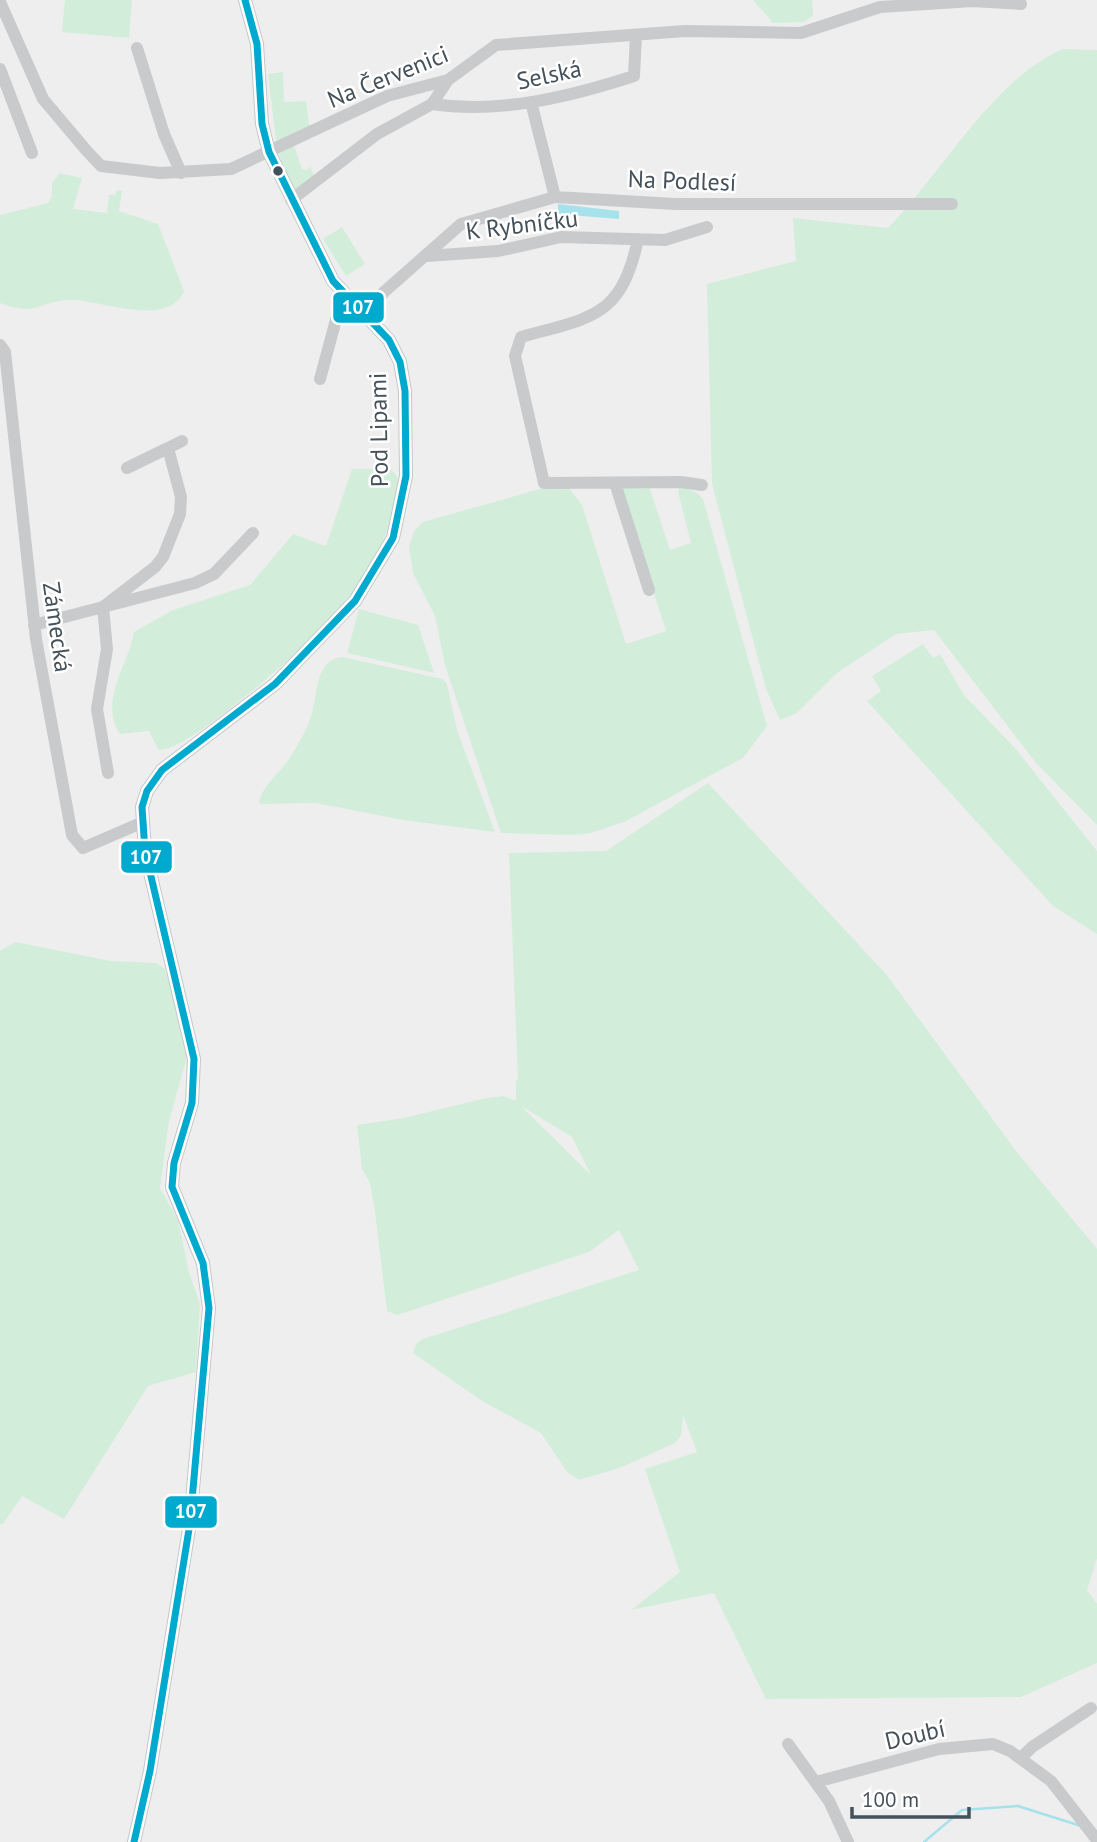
<svg xmlns="http://www.w3.org/2000/svg" width="1097" height="1842" viewBox="0 0 1097 1842" font-family="'PT Sans',sans-serif">
<rect width="100%" height="100%" fill="#efeeee"/>
<path fill="#d2eedb" fill-rule="evenodd" d="M65,0H132L129,38L62,32Z
M753,0H812L813,16L804,22L773,23Z
M1063,49L1097,50V825L1036,763L934,630L896,634L837,673L797,713L780,720L766,689L712,484L707,284L796,261L793,218L888,228C941,174 994,78 1063,49Z
M283,72L284,102L306,101L310,132L277,148L268,74Z
M293,142L302,169L307,170L310,166L315,178L295,192L277,150Z
M60,173L82,178L73,209L107,213L109,195H115L117,190L122,191L119,211L158,224L184,291C169,328 103,301 73,300C39,299 41,318 0,303V215L48,203L52,196V183Z
M342,227L365,264L346,276L323,239Z
M352,469H390C404,478 398,493 394,507C386,541 370,574 348,602C329,627 181,760 158,749L149,731L120,734C98,701 129,664 134,632L173,610L250,585L293,534L326,546Z
M620,486H649L670,550L691,543L678,492L680,486L697,493L703,499L767,726L743,758L624,822L591,833L570,835L501,833L445,665L435,616L413,573L409,547L414,531L423,522L540,489L568,487L582,505L626,644L666,631Z
M359,609L418,625L434,673L347,653Z
M923,644L933,658L940,654L964,695L1015,748L1097,851V934L1053,906L867,701L881,691L872,676Z
M342,657L443,679L447,684L457,730L495,832L403,820L316,803L259,804C261,786 280,773 289,759C296,748 303,736 308,725C319,703 312,660 342,657Z
M708,783L886,974L1016,1151L1097,1249V1558L1087,1590L1097,1604V1663L1021,1697L766,1699L714,1593L631,1610L680,1572L645,1469L697,1452L683,1415L681,1436L675,1443L622,1467L579,1480L567,1472L541,1433L482,1401L413,1353L416,1344L423,1339L639,1270L619,1230L589,1252L397,1315L387,1311L375,1212L370,1183L362,1169L357,1125L404,1118L486,1098L504,1096L516,1101V1081L518,1080L509,853L606,851ZM521,1106L572,1137L591,1175Z
M15,942L111,961L156,963L164,968L174,994L187,1057L169,1121L160,1188L178,1220L189,1272L200,1304L196,1372L148,1386L64,1519L22,1496L3,1524H0V951Z"/>
<path fill="#a6e2ec" d="M558,204L619,211V219L558,214Z"/>
<g fill="none" stroke-linecap="round" stroke-linejoin="round">
<path stroke="#a6e2ec" stroke-width="2.5" d="M924,1842L962,1810L1018,1806L1081,1826"/>
<path stroke="#c8cacc" stroke-width="12" d="M0,2L43,99L86,150L101,166L160,173L231,169L387,96L448,80L496,45L685,31L801,33L880,7L973,1L1021,4
M137,48L164,134L181,173
M0,69L32,153
M531,102L555,197
M432,104C500,114 569,97 634,76L636,35
M291,200L377,134L432,104L448,80
M638,239C621,319 591,317 521,337L515,356L544,483L681,482L702,485
M427,256L498,251L561,237L665,240L707,227
M365,316L384,292L461,224L555,197L675,204H952
M0,345L5,352L36,639L72,835L83,848L141,823
M320,379L337,316L347,299
M168,448L182,441
M615,483L649,590
M34,625L195,583L214,574L253,533
M108,773L97,709L107,649L103,607L155,567L163,557L180,514L181,497L168,448L127,468
M788,1744L829,1801L848,1842
M1021,1758L1032,1747L1091,1708
M816,1782L939,1749L993,1744L1010,1751L1051,1781L1097,1840"/>
<path stroke="#c4c8cb" stroke-width="14" d="M134,1842L150,1771L190,1523L209,1308L203,1263L172,1187L174,1163L192,1103L194,1059L145,851L142,807L147,791L162,770L275,684L355,601L393,538L406,476L405,391L400,362L389,340L333,281L269,152L262,124L257,44L245,0"/>
<g stroke="#fff" stroke-width="12">
<path id="bus-1" d="M134,1842L150,1771L190,1523L209,1308L203,1263L172,1187L174,1163L192,1103L194,1059L145,851L142,807L147,791L162,770L275,684L355,601L393,538L406,476L405,391L400,362L389,340L333,281L269,152L262,124L257,44L245,0"/>
</g>
<use href="#bus-1" stroke="#00a9ce" stroke-width="7"/>
</g>
<circle fill="#45515a" stroke="#fff" stroke-width="2.5" cx="278" cy="171" r="6"/>
<g text-anchor="middle" stroke-width="5" stroke-linejoin="round" paint-order="stroke">
<g font-size="24" fill="#45515a" stroke="#fff">
<text transform="translate(549 75) rotate(-12)" y="8">Selská</text>
<text transform="translate(388 77) rotate(-22)" y="8">Na Červenici</text>
<text transform="translate(682 181) rotate(2)" y="8">Na Podlesí</text>
<text transform="translate(522 225) rotate(-7)" y="8">K Rybníčku</text>
<text transform="translate(379 430) rotate(-91)" y="8">Pod Lipami</text>
<text transform="translate(57 627) rotate(82)" y="8">Zámecká</text>
<text transform="translate(915 1735) rotate(-13)" y="8">Doubí</text>
</g>
</g>
<g stroke="#fff" stroke-width="2.5">
<rect x="332" y="291" width="53" height="33" rx="7" fill="#00a9ce"/>
<rect x="120" y="840" width="53" height="34" rx="7" fill="#00a9ce"/>
<rect x="164" y="1495" width="54" height="34" rx="7" fill="#00a9ce"/>
</g>
<g font-size="19" text-anchor="middle" font-weight="bold" fill="#fff">
<text x="358" y="314">107</text>
<text x="146" y="864">107</text>
<text x="191" y="1518">107</text>
</g>
<path d="M852 1807v10h117v-10" fill="none" stroke="#45515a" stroke-width="3.5"/>
<text x="862" y="1807" font-size="21" fill="#45515a" stroke="#ffffff" stroke-width="5" paint-order="stroke">100 m</text>
</svg>
